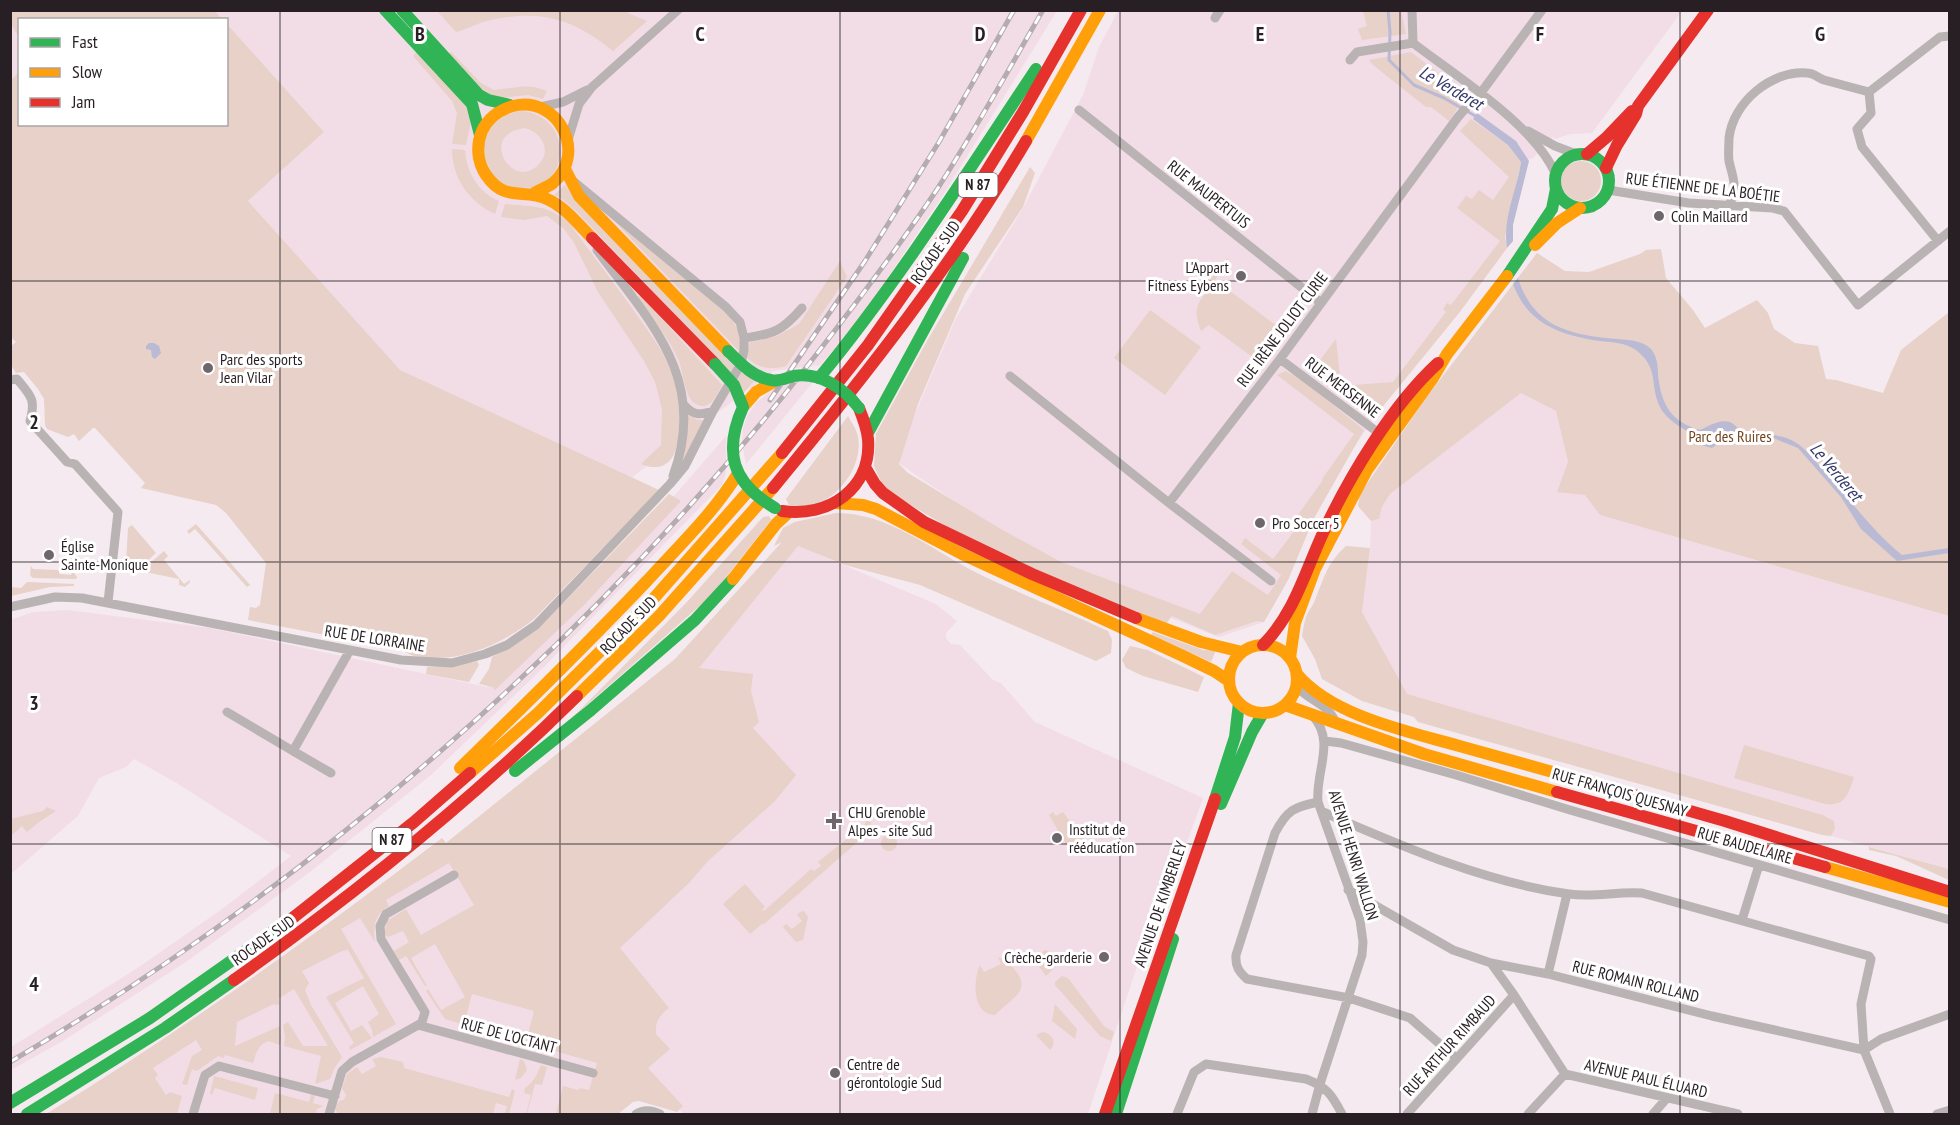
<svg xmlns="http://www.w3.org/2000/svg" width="1960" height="1125" viewBox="0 0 1960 1125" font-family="'PT Sans Narrow',sans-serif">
<rect width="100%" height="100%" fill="#f5eaef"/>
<path fill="#f2dde7" d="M11,11L20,20V124L11,135Z
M214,11H1057L945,192L856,325L820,365L773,371L631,478L400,371L248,201L324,132L227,24L226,20L222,19Z
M1118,11H1682L1592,133L1570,134L1555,139L1553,137L1533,158L1521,162L1505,237L1507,248L1459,313L1375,416L1345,461L1313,520L1288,580L1264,622L1219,637L1075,580L929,484L900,464V455L909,428L956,318L1023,208L1083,95L1099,47Z
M802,381L813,382L746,464L742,443L743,428L748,414L757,402L772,390L787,383Z
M1521,392L1556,411L1568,462L1585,495L1600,515L1949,616V869L1831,836L1835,829L1834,821L1823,815L1407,695L1362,612L1370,548L1371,521L1379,519L1382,507L1390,494Z
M726,436V473L722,485L545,666L431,775L310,872L186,962L63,1041L11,1070V1047L136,969L222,909L291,856L175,782L134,759L126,767L99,778L78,816L11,874L10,620L33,612L67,610L210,628L487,687L558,620L648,526Z
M784,540L936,604L957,621L946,633V638L951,644L960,645L993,680L1001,683L1035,722L1203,798L1175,876L1157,906L1088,1114H684L678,1108L614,1091L607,1114H66L445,844L678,659Z"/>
<path fill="#e7d1c8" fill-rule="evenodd" d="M214,10L222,19L20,20L19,37L11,24V11Z
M437,11H627L628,13L647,21L613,51C574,19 541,9 491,20C479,22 468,29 456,32Z
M1363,11H1401L1406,34L1362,40L1358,29L1367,26Z
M227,24L324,132L248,201L400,370L659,490L535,618C503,644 457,665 415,656C409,655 404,650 398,649L248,620L250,607L256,608L260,605L266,563L226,513L216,505L141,488L145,483L95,428H93L79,441L74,434L68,437L47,429L45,425L44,399L38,389L24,372L16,373L11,365L10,347L16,342L10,336L11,80L19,72L20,124H226Z
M417,51L467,107L471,122L466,145L452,144L457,113L452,101L413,56Z
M451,52L481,83L494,90C514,89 526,82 547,91L543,99L528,95L500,98L484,94L447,55Z
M1411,52L1466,95L1449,121L1431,107H1426L1373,65L1369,60Z
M523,111C575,118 571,190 521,189C473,188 469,116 523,111ZM525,128C540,132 552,148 540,163C514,194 476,134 525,128Z
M1471,119L1508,145L1521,162L1505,237L1507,248L1459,313L1375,416L1364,414L1310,373L1336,339L1341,386L1393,382L1446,312L1443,309L1447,303L1451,305L1500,241L1457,208L1466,196L1472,199L1479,190L1493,200L1509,177L1460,131Z
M452,149L465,150C467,173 478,192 499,201L495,214C469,202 452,178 452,149Z
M1561 181a20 20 0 1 1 40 0a20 20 0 1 1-40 0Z
M1030,167L1035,173L1023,207L965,294L918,404L899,464L908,473L999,528L1061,562L1200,614L1232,571L1268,595L1281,575L1241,544L1245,538L1273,559L1302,521L1297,516L1323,480L1322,479L1354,434L1277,375L1285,371L1300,378L1364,430L1313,520L1288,580L1264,622L1257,621L1215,635L1172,616L1166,624L1039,572L961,535L886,490L881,482L874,466L876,434L927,341Z
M565,185L574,197L727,359L740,372L755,380L744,392L737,380L576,211L562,199L554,195Z
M505,204C532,207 547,204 569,223C590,251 611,280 632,308C646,328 662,348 671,371C681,395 685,432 673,456C666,469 652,469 641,464L661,445L662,409L655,382L644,361L598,292L574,243L564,229L547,216L524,220L501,217Z
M612,217L723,308C736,324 741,331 740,352L611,218Z
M1661,249L1666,278L1693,310L1705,328L1757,300L1768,313L1774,329L1795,343L1818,346L1826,379L1836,380L1883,393L1901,350L1949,312V616L1600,515L1585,495L1557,492L1568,462L1556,411L1521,393L1390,494L1382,507L1379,519L1371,521L1358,506L1360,494L1426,398L1537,253L1565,271L1589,272L1640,254L1646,250Z
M1229,258L1215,280L1284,331L1263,365L1209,325L1201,331C1195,315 1194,307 1205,294L1203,278L1209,269Z
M840,261L847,277L786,366C769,370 760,369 746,357L750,342L777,336L799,324Z
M640,295L722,385C717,395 710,412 696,404C685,399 683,372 679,361C669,338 651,317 638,297Z
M1150,310L1201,347L1165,395L1114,358Z
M687,415L698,420H705L682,462L680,463Z
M848,416C851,422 855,427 857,433C866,463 838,502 808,506C802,507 795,505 789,505L786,499Z
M669,494L681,501L584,605L495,690L493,687L479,684L489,669L492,657L522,640L540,627Z
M836,513C888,513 929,548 973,571C1017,593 1064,610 1108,631L1112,640L1111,653L1096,661L920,585L845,565L798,546L699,668L753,674L751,691L759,722L753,728L796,775L775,801L707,862L690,882L620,948L669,1008C659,1016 655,1021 656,1034L670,1049L648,1068L683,1106L677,1112L639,1101L633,1102L618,1114H556L563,1086L578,1090L580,1088L589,1090L597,1063L491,1033L492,1029L527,1038L534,1011L472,994L465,1021L488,1028L487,1032L445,1019L426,991L428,989L441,1010L465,997L435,944L411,958L427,986H425L406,956L399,960L394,951L409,942L403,931L388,937L384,934L387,921L406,909L421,935L474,905L449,863L386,900L389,906C374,915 373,926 375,942L360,918L341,929L396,1024L373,1037L372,1030L368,1022L379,1014L363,986L335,1003L351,1031L362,1025L372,1038L350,1050L349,1047L354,1043L326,997L364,978L348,950L342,951L302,971L309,983L305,990L311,1005L342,1057L334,1069L330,1079L315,1084L321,1056L284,1046L285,1037L283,1025L288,1022L303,1046H328L294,989L278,999L280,1004L276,1005L274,1004L237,1022L235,1046L280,1026L281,1038L280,1045L268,1041C258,1045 256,1053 253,1063L225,1055L224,1058L218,1056L197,1071L192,1069L187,1085L182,1084L192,1056L202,1050L196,1040L153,1068L158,1075L155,1078L166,1095L170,1092L182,1096L177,1114H46C183,1030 314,936 442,838L446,843L675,659L782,542L774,546L783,528L795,522Z
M769,516L771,520L712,595L573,717L686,603L763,517Z
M196,524L250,585L247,587L195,529L189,534L187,531Z
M132,525L156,553L140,567L126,564L128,528Z
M1346,546L1370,548L1362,612L1407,694L1823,815L1834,821L1835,829L1831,836L1822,835L1418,722L1414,717L1362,701L1322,679L1315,659L1302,636C1303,630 1304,623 1306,617C1308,611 1313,606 1315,600C1324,578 1327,563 1346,546Z
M164,551L168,556L164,560L184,584L190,580V582L185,587L179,585V579L141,571Z
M31,566L33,569L59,570V574L71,575L72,573H74L77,577L76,579L33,578L30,575Z
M27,582L74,584V586L50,587L11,596V587L21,588Z
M1153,632L1203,650H1216L1211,662L1151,635Z
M1130,646L1148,650L1204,677L1198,692L1143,676L1126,668L1122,660Z
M477,661L479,665L469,682L426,674L427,667L456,665Z
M1744,745L1854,777C1849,793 1845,807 1825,804L1734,778Z
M47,807L56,811L39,822L27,832L22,826L11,836V819L43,811Z
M1053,812L1056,816L1063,812L1085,841L1070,851L1049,815Z
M867,818L871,823L870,831L764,924H762L750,934L723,904L745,884L765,907L762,909L764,911L811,869L814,871L821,866L818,862L865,824Z
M881 843a8 8 0 1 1 16 0a8 8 0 1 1-16 0Z
M1869,847L1949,869V880L1896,856L1869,850Z
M804,911L808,917L803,940L796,942L783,927L786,924L792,929L802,921L797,915L800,912Z
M1045,950L1048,951L1058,964L1046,976L1034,960Z
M998,957C1005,959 1009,963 1014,969C1034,991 1010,999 995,1015C972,1015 973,980 980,965L984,972L1001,964Z
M1062,976L1068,978L1104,1026L1114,1032L1111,1041L1100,1036L1055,985V982Z
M1055,1004L1077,1029L1075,1039L1052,1021Z
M1043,1032C1053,1034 1057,1043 1050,1050L1036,1035Z
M381,1057L403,1062L404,1068L509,1097L512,1089L515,1091L509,1114L505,1113L507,1106L496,1103L493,1114H338L334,1107L341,1100H344L346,1095L342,1088L347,1074L357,1067L362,1074L376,1066L372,1059Z
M520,1059L524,1061L527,1070L521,1078L515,1080Z
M541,1065L547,1067L542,1085L535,1084L527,1114H526L531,1095L524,1093L525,1088C534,1082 537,1074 541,1065Z
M214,1076L258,1088L255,1100L215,1088L212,1095L210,1094Z
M275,1093L309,1102L311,1094L315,1095L313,1103L323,1106L317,1109L316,1114H270Z"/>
<path fill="#babad5" d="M1477,113L1516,141L1529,161L1513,225V241L1507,248C1502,219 1517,190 1521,162L1508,145L1473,119Z
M1518,278C1533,327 1570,335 1616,339C1628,340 1642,340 1651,349C1657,356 1658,366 1658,375C1661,404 1671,422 1700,430C1709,426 1719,419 1730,422C1734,424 1737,428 1741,430C1760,435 1781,432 1798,444C1808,451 1816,462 1824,471C1850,499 1872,531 1902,555L1949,548V553L1897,561L1861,529L1841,497L1798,448L1766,435L1741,432L1731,435L1712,448C1704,446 1698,445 1695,436C1684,429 1666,420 1660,407C1649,384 1660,369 1636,350C1626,343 1612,342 1600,341C1562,335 1528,325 1513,284Z
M149,343H154L159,346L161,353L155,359L152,357L151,350L146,349V346Z"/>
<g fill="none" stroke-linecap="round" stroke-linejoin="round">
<path stroke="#babad5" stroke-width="3" d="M1388,10L1390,32L1389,60L1414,85L1444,98L1477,117"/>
<path stroke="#bab3b4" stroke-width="9" d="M1412,10L1413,43C1456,76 1535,125 1556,175
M1215,18L1220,10
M1350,60L1357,52L1413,43
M1869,92L1871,113L1857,129L1862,147L1938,241
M540,107L563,102L587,90
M1079,110L1321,303
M1528,131L1555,146L1576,154
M568,140L579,104L592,87L678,10
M1608,190L1689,203L1772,208L1784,211L1858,305L1950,231
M1729,206C1731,201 1733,197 1734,193C1736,182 1731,171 1729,161C1728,154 1729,145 1729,138C1733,102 1772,70 1807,73C1814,73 1818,78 1824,80C1839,84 1854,88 1869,92L1940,37L1950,36
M597,250C650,322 709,379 673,476
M744,338C774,334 782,331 802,308
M1280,359L1384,437
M1010,376L1169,503L1280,359L1458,117L1472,101L1480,94L1542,10
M10,380L17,379C31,396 36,399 30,421L67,462L75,464L118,512L108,602
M684,405C694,416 699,415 713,411
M1169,503L1271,581
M10,607L55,597L82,598L401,660L452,663L485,654L507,645L536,625L670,484L685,466L713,411L741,364L744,350V338L740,322L726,307L573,181
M1296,686C1310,702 1330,704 1336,724
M227,712L293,751L350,650
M1325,741L1341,743L1456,775L1570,810L1950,920
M293,751L331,773
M1318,802C1294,807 1287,810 1275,833L1236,955C1235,966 1239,972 1247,979L1349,998L1410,1018L1456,1058
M1323,812C1402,846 1483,882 1569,894C1594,898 1617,891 1642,893L1869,956L1871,959L1861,1004L1864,1050
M1348,890L1453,950L1491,963L1548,974L1712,1016L1864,1050L1890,1114
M1742,920L1759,865
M1491,963L1514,995
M1548,974L1567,894
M418,1025L422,1022L425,1012L381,939L380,926L386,914L454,875
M1864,1050L1881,1039L1950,1014
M193,1114L205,1075L219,1066L335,1096
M329,1114L342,1071L352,1062L418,1025L593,1073
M636,1114C644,1109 652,1110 660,1114
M1177,1114L1194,1072L1206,1064L1306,1079C1327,1087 1332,1095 1342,1114
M1312,1114L1320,1084L1362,955L1363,942L1360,920L1318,802C1315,772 1336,742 1313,716
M1407,1114L1514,995L1565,1074
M1528,1114L1565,1074L1738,1114
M1653,1114L1667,1098
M1937,1114L1950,1110"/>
<path stroke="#30b455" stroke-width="12" d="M385,10L472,104L480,135
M402,10L479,95L488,100L510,105
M1555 181a27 27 0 1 1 54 0a27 27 0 1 1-54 0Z
M1507,276L1552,209L1556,189
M819,378C899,281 966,174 1036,69
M869,431L963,258
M515,771L591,710L695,620L733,579
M1215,799L1235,737L1239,703
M1221,804L1252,732L1263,713
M10,1103L150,1018L294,917
M27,1114L165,1028L234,980
M1116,1114L1173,939"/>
<path stroke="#ff9f0a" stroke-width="12" d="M1026,141L1100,10
M565,169L579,196L728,351
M533,194C539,190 548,187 553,183C588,153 558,95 513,106C499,110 488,118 482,131C476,145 477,162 486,175C505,203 524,188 547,199C565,207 578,224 592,238
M1535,245L1557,223L1580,208
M743,407L756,392L775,381
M836,503L863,505L876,509L962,554L1183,656L1214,671L1229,681
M733,579L776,524L789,512
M1136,618L1201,642L1242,652
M1229 679a34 34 0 1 1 68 0a34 34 0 1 1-68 0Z
M1290,658L1295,623L1315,569L1367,470L1433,378L1447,354L1507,276
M1297,674C1333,717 1411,732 1463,747C1506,759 1549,771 1592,783
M577,696L659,616L773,488
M1285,705L1424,754L1557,792
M460,768C523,707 585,646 645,583C677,548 711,516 737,475
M470,773L538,713L655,597L782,453
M1825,867L1950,902"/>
<path stroke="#e5322d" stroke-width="12" d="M1587,154L1607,137L1632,111
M1606,168L1617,145L1636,114L1638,106L1708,10
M592,238L715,364
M782,453L868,345L962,211L1023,112L1081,10
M865,467L875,484L883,493L924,522L1032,574L1136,618
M773,488C864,377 953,265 1026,141
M782,511C828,518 872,489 868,439C867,428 863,418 859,408
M1263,645C1294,614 1305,572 1323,533C1349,477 1392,405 1438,363
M1592,783L1725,821L1950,892
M1557,792L1825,867
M294,917L414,822L470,773
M234,980C355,894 471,801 577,696
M1105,1114L1215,799"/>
<g stroke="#b4acae" stroke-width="5">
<path id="rail" d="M770,400L865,261L939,142L1014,10
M10,1062C318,880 592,641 812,360C855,305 897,249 936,191C974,132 1008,71 1043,10"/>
</g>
<use href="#rail" stroke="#fff" stroke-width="3" stroke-dasharray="9" stroke-linecap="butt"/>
<path stroke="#30b455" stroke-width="12" d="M728,351C740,363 753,377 771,380C779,382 786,378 794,376C820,372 844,388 859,408
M715,364L734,385L743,407C723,452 732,483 775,508"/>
</g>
<path fill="none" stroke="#271f23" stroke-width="1.5" stroke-opacity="0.55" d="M280,10V1114M560,10V1114M840,10V1114M1120,10V1114M1400,10V1114M1680,10V1114M10,281H1950M10,562H1950M10,844H1950"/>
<g fill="#6f666a" stroke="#fff" stroke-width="2">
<circle cx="1659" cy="216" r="6"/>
<circle cx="1241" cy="276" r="6"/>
<circle cx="208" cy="368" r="6"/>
<circle cx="1260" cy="523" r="6"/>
<circle cx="49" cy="555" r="6"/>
<path d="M831 812h6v6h6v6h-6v6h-6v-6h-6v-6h6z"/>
<circle cx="1057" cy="838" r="6"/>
<circle cx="1104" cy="957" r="6"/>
<circle cx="835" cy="1073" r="6"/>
</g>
<g text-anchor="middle" stroke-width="6" stroke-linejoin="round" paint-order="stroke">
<g fill="#fff" stroke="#686265" stroke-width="1.5">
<rect x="958.5" y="173" width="39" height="24" rx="4.5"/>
<rect x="372.5" y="828" width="39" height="24" rx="4.5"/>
</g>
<g font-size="15" font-weight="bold" fill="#271f23">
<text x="978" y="190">N 87</text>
<text x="392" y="845">N 87</text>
</g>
<g font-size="16" fill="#271f23" stroke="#fff">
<text transform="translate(1703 187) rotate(7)" y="6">RUE ÉTIENNE DE LA BOÉTIE</text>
<text transform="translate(1209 194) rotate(38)" y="6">RUE MAUPERTUIS</text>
<text transform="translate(935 252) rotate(-55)" y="6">ROCADE SUD</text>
<text transform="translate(1282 329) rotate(-53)" y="6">RUE IRÈNE JOLIOT CURIE</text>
<text transform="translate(1343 387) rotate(37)" y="6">RUE MERSENNE</text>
<text transform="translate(628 625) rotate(-46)" y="6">ROCADE SUD</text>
<text transform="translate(375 638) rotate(9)" y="6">RUE DE LORRAINE</text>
<text transform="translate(1620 792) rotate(16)" y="6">RUE FRANÇOIS QUESNAY</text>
<text transform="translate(1745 845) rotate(16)" y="6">RUE BAUDELAIRE</text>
<text transform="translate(1354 855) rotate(73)" y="6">AVENUE HENRI WALLON</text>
<text transform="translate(1160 904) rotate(-71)" y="6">AVENUE DE KIMBERLEY</text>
<text transform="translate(263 940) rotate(-36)" y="6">ROCADE SUD</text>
<text transform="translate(1636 981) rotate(14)" y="6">RUE ROMAIN ROLLAND</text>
<text transform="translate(509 1035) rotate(15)" y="6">RUE DE L'OCTANT</text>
<text transform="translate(1449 1045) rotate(-48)" y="6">RUE ARTHUR RIMBAUD</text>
<text transform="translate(1646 1078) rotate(13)" y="6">AVENUE PAUL ÉLUARD</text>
</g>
<g font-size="16" fill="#271f23" stroke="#fff" text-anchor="start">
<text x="1671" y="222">Colin Maillard</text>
<text x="1229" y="273" text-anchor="end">L'Appart<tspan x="1229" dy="18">Fitness Eybens</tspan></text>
<text x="220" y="365">Parc des sports<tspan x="220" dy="18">Jean Vilar</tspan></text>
<text x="1272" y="529">Pro Soccer 5</text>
<text x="61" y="552">Église<tspan x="61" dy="18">Sainte-Monique</tspan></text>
<text x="848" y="818">CHU Grenoble<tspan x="848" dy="18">Alpes - site Sud</tspan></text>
<text x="1069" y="835">Institut de<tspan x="1069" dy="18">rééducation</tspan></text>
<text x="1092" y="963" text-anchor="end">Crèche-garderie</text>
<text x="847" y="1070">Centre de<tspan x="847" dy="18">gérontologie Sud</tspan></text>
</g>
<g font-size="16" fill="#754520" stroke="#fff">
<text x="1730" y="442">Parc des Ruires</text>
</g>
<g font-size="18" font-style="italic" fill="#353969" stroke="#fff">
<text transform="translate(1451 88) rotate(30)" y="6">Le Verderet</text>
<text transform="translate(1836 472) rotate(50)" y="6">Le Verderet</text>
</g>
</g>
<g font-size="20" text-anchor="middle" font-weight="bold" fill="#271f23" stroke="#fff" stroke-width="6" stroke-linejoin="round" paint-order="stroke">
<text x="420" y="41">B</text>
<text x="700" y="41">C</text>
<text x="980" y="41">D</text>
<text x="1260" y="41">E</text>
<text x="1540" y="41">F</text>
<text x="1820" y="41">G</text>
<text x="34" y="429">2</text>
<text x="34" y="710">3</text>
<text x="34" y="991">4</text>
</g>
<rect width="1960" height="1125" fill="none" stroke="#271f23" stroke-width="24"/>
<rect x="18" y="18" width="210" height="108" fill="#ffffff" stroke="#a9a5a7" stroke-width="1.5"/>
<rect x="30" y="38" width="30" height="9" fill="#30b455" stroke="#a9a5a7" stroke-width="1.5"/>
<text x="72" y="48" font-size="18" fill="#271f23">Fast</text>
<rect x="30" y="68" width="30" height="9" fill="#ff9f0a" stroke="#a9a5a7" stroke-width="1.5"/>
<text x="72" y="78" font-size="18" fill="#271f23">Slow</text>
<rect x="30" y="98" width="30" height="9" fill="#e5322d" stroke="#a9a5a7" stroke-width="1.5"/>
<text x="72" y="108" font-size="18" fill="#271f23">Jam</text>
</svg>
